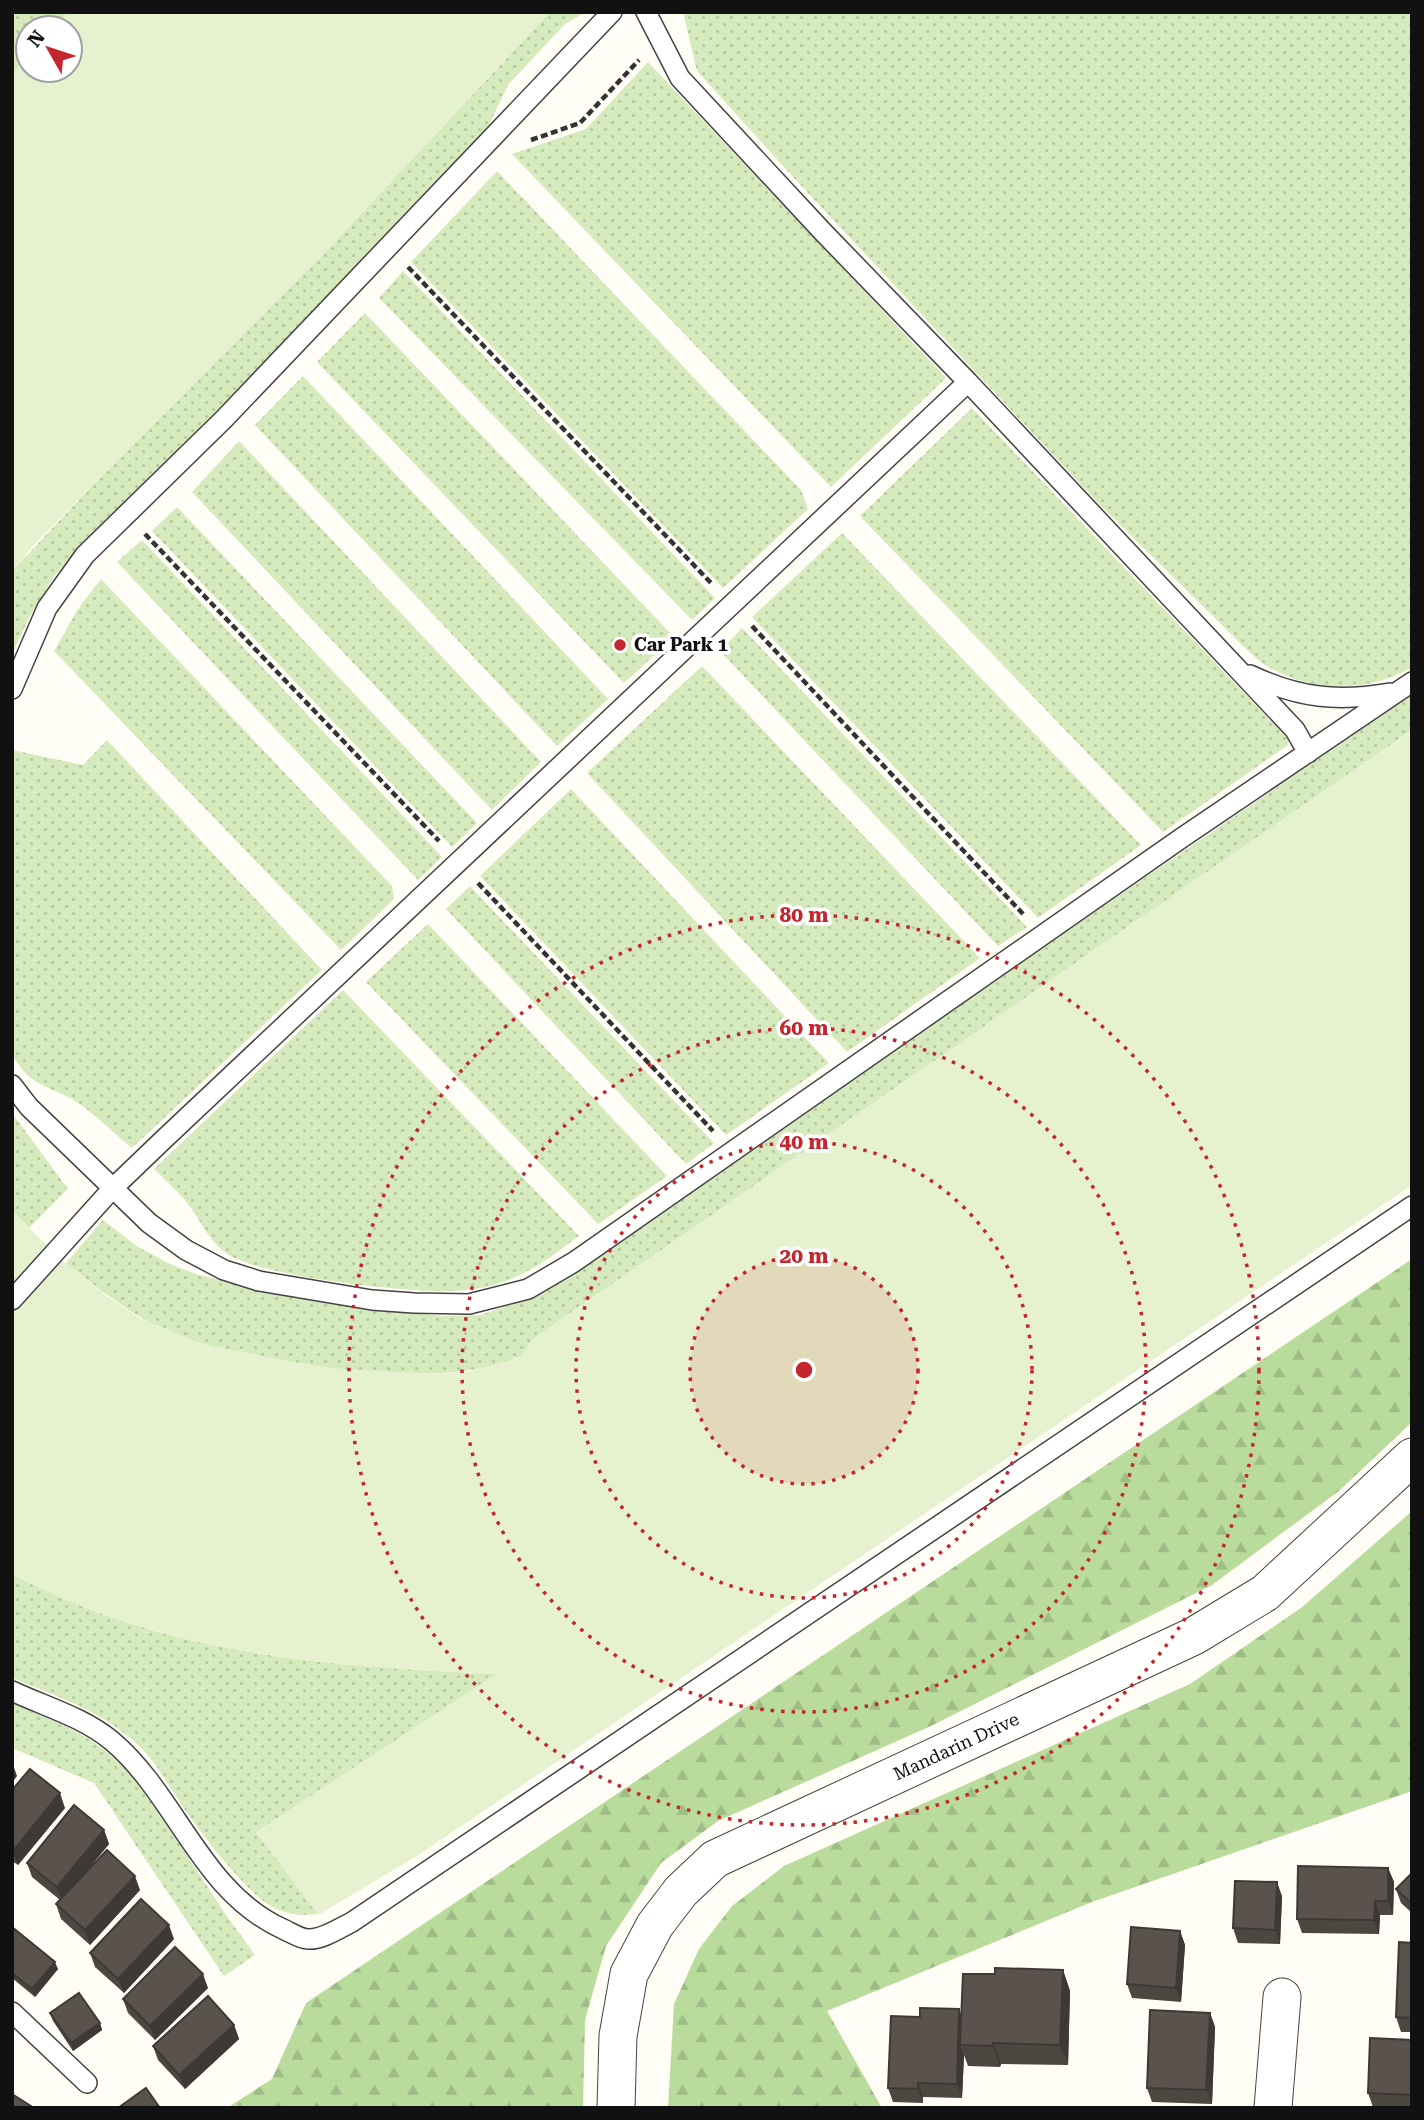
<svg xmlns="http://www.w3.org/2000/svg" width="1424" height="2120" viewBox="0 0 1424 2120" font-family="'Roboto Serif',serif">
<defs>
<pattern id="grass-dots" width="8" height="8" patternUnits="userSpaceOnUse" patternTransform="scale(1.75)"><rect width="8" height="8" fill="#d5ebbd"/><path d="M2 2h.1M6 6h.1" fill="none" stroke="#b6c8a1" stroke-width="1.8" stroke-linecap="round"/></pattern>
<pattern id="forest-firs" width="22" height="20" patternUnits="userSpaceOnUse" patternTransform="scale(1.75)"><rect width="22" height="20" fill="#b9dc9c"/><path d="M5 1l3.5 6h-7zM16 11l3.5 6h-7z" fill="#9ebc85"/></pattern>
</defs>
<rect width="100%" height="100%" fill="#fffdf5"/>
<path fill="url(#grass-dots)" d="M12,12H69L54,28H28V57L12,74Z
M550,12H585L565,24L508,85L483,137L281,349L54,576L28,620L12,654V572L17,566L93,485L327,250Z
M683,12H1412V667C1369,693 1311,693 1267,666C1258,661 1250,652 1242,645L1097,502L794,178L697,71Z
M648,62L946,378L831,487L512,154L586,129Z
M497,171L801,490L808,509L723,588L411,262Z
M403,271L715,598L692,620L379,298Z
M365,313L674,637L624,683L317,362Z
M303,376L608,699L557,746L255,425Z
M972,408L1288,739V745L1163,832L860,516Z
M239,441L541,762L492,810L192,492Z
M177,507L477,823L452,847L152,531Z
M842,533L1141,845L1038,918L752,617Z
M142,540L442,857L418,880L117,562Z
M101,579L392,886L394,899L341,950L54,651L78,609Z
M742,628L1027,927L998,946L720,651Z
M702,666L980,958L847,1052L587,773Z
M1412,695V730L533,1339C530,1344 526,1352 521,1356C516,1359 507,1361 501,1363C423,1389 249,1364 172,1333C132,1316 100,1290 66,1263L103,1220L138,1247L172,1265L199,1275L288,1296L354,1307L442,1316L480,1315L511,1305L554,1282Z
M107,740L322,970L132,1148C115,1134 99,1118 81,1105C52,1084 32,1091 12,1054V750L83,765Z
M571,789L829,1063L726,1135L480,876Z
M470,886L714,1143L686,1164L446,909Z
M428,924L667,1176L598,1224L366,982Z
M343,990L579,1236C554,1255 528,1275 497,1284C480,1289 462,1291 444,1291C403,1292 257,1276 226,1253C206,1238 200,1218 184,1199C175,1189 164,1179 154,1169Z
M12,1113L68,1189L29,1228L12,1211Z
M12,1574C168,1656 325,1666 497,1674L256,1832L319,1914C305,1915 295,1916 282,1911C267,1906 254,1894 243,1882C221,1859 201,1833 183,1807C169,1786 157,1763 139,1746C104,1712 57,1696 12,1678Z
M12,1703C43,1717 77,1728 103,1749C152,1788 180,1847 215,1898C227,1918 242,1936 255,1955L224,1976L94,1783L12,1748Z"/>
<path fill="url(#forest-firs)" d="M1412,1259V1422L1339,1491L1212,1585L933,1725L718,1821L661,1863L606,1946L585,2020L583,2108H227L272,2079L306,2003Z
M1412,1511V1791L1092,1902L827,2011L882,2108H668L674,2004L699,1949L732,1906L784,1866L1190,1684L1301,1608Z"/>
<path fill="#e6f2cf" d="M69,12H550L327,250L93,485L32,547L12,572V74L28,57V70H70V28H54Z
M1412,730V1185L417,1856L318,1915L256,1832L496,1674C324,1666 168,1656 12,1574V1211L61,1259L108,1297L140,1318L203,1344L293,1362L343,1369L433,1374L470,1371L498,1364L521,1356L533,1339Z"/>
<g fill="none" stroke-linecap="round" stroke-linejoin="round">
<g stroke="#444" stroke-width="22">
<path id="lane" d="M968,382L1295,730L1308,753
M1250,675C1299,698 1337,702 1390,693
M12,689L47,608L85,555L224,419L612,12
M12,1085L29,1107L149,1223L186,1250L224,1270L259,1281L372,1300L414,1303L469,1304L528,1289L574,1262L1183,837L1412,682
M12,1300L112,1189L162,1141L968,382L823,232L680,78L646,12
M12,1691C46,1707 83,1717 112,1741C177,1796 201,1892 283,1929C290,1932 300,1939 308,1939C322,1940 340,1928 352,1922L1412,1206
M12,2012L87,2083"/>
</g>
<g stroke="#444" stroke-width="39">
<g id="street">
<path id="s1" d="M616,2108L618,2036L629,1974L655,1925L681,1891L715,1859L1194,1636L1265,1593L1412,1457"/>
<path d="M1273,2108L1282,1997"/>
</g>
</g>
<path stroke="#333" stroke-width="4.5" stroke-dasharray="7 3.5" stroke-linecap="butt" d="M531,140L580,123L639,60
M408,267L712,584
M145,534L439,841
M752,626L1024,915
M478,883L713,1131"/>
<use href="#lane" stroke="#fff" stroke-width="19"/>
<use href="#street" stroke="#fff" stroke-width="37"/>
</g>
<path fill="#4d4742" d="M12,1790L65,1808L18,1865L12,1861Z
M104,1830L109,1844L84,1874L140,1890L90,1945L61,1919L56,1904L60,1900L32,1877L27,1863Z
M1388,1868L1394,1882L1393,1915H1380L1379,1934L1302,1933L1297,1919Z
M1412,1873V1913L1401,1903L1396,1889Z
M1282,1896L1280,1944L1238,1943L1233,1928Z
M12,1927L58,1969L35,1997L12,1978Z
M1180,1931L1185,1945L1181,2002L1132,1998L1127,1984Z
M174,1939L124,1993L95,1967L90,1953Z
M1412,1943V2032H1401L1396,2017Z
M1063,1970L1070,1991L1068,2065L1001,2064L1000,2067L968,2066L964,2055L962,2098L923,2097V2103L893,2102L888,2088L920,2017L961,2014L995,1974Z
M208,1988L155,2040L128,2013L123,1999Z
M50,2013L100,2023L102,2030L73,2051L53,2021Z
M1210,2013L1215,2027L1212,2104L1152,2102L1147,2088Z
M234,2025L239,2039L185,2089L158,2060L153,2046Z
M1412,2040V2108L1373,2107L1368,2093Z"/>
<path fill="#3f3936" d="M12,1762L17,1776L12,1783Z
M60,1793L65,1808L18,1865L13,1851Z
M104,1830L109,1844L62,1901L57,1887Z
M1388,1868L1394,1882L1393,1915L1388,1901Z
M135,1876L140,1890L90,1945L85,1930Z
M1277,1882L1282,1896L1280,1944L1275,1930Z
M1375,1901L1380,1915L1379,1934L1374,1920Z
M169,1925L174,1939L124,1993L118,1979Z
M1180,1931L1185,1945L1181,2002L1176,1988Z
M55,1962L58,1969L35,1997L32,1989Z
M1063,1970L1070,1991L1068,2065L1060,2045Z
M203,1974L208,1988L155,2040L150,2026Z
M959,2009L965,2023L960,2045L964,2055L962,2098L957,2084Z
M1210,2013L1215,2027L1212,2104L1206,2090Z
M100,2023L102,2030L73,2051L71,2043Z
M234,2025L239,2039L185,2089L179,2075Z
M993,2043L1001,2064L1000,2067L993,2046Z
M918,2083L923,2097V2103L918,2089Z"/>
<path fill="#5a524d" stroke="#3f3936" stroke-width="2" d="M30,1769L60,1793L13,1851L12,1790Z
M74,1805L104,1830L57,1887L27,1863Z
M107,1850L135,1876L85,1930L56,1904Z
M1298,1866L1388,1868V1901H1375L1374,1920L1297,1919Z
M1412,1873V1904L1396,1889Z
M1235,1881L1277,1882L1275,1930L1233,1928Z
M141,1899L169,1925L118,1979L90,1953Z
M12,1927L55,1962L32,1989L12,1973Z
M1131,1927L1180,1931L1176,1988L1127,1984Z
M1399,1942L1412,1943V2018L1396,2017Z
M175,1947L203,1974L150,2026L123,1999Z
M995,1968L1063,1970L1060,2045L993,2043V2046L960,2045L963,1974H995Z
M79,1993L100,2023L71,2043L50,2013Z
M208,1996L234,2025L179,2075L153,2046Z
M920,2008L959,2009L957,2084L918,2083V2089L888,2088L891,2016L920,2017Z
M1150,2010L1210,2013L1206,2090L1147,2088Z
M1370,2038L1412,2040V2095L1368,2093Z
M146,2088L160,2108H118Z
M12,2094L34,2108H12Z"/>
<circle cx="804" cy="1370" r="114" fill="#c4262e" fill-opacity=".12"/>
<g fill="none" stroke="#c4262e" stroke-width="3.5" stroke-dasharray="3.5 7">
<circle cx="804" cy="1370" r="114"/>
<circle cx="804" cy="1370" r="228"/>
<circle cx="804" cy="1370" r="342"/>
<circle cx="804" cy="1370" r="455"/>
</g>
<circle fill="#c4262e" stroke="#fff" stroke-width="2.5" cx="620" cy="645" r="7"/>
<g text-anchor="middle" stroke-width="7" stroke-linejoin="round" paint-order="stroke">
<g font-size="18" font-weight="bold" fill="#111" stroke="#fff" text-anchor="start">
<text x="634" y="651">Car Park 1</text>
</g>
<g font-size="18" fill="#111" stroke="#fff">
<text dy="6" stroke="none"><textPath href="#s1" startOffset="546">Mandarin Drive</textPath></text>
</g>
</g>
<circle cx="804" cy="1370" r="10" fill="#c4262e" stroke="#fff" stroke-width="3.5"/>
<g font-size="21" text-anchor="middle" font-weight="bold" fill="#c4262e" stroke="#fff" stroke-width="7" stroke-linejoin="round" paint-order="stroke">
<text x="804" y="922">80 m</text>
<text x="804" y="1035">60 m</text>
<text x="804" y="1149">40 m</text>
<text x="804" y="1263">20 m</text>
</g>
<rect width="1424" height="2120" fill="none" stroke="#111111" stroke-width="28"/>
<g transform="translate(49 49) rotate(309)"><circle r="33" fill="#ffffff" stroke="#a0a0a0" stroke-width="2"/>
<path d="M0-5L12 26L0 18L-12 26Z" fill="#c4262e"/>
<text y="-10" font-size="19" font-weight="bold" text-anchor="middle" fill="#111111">N</text>
</g>
</svg>
